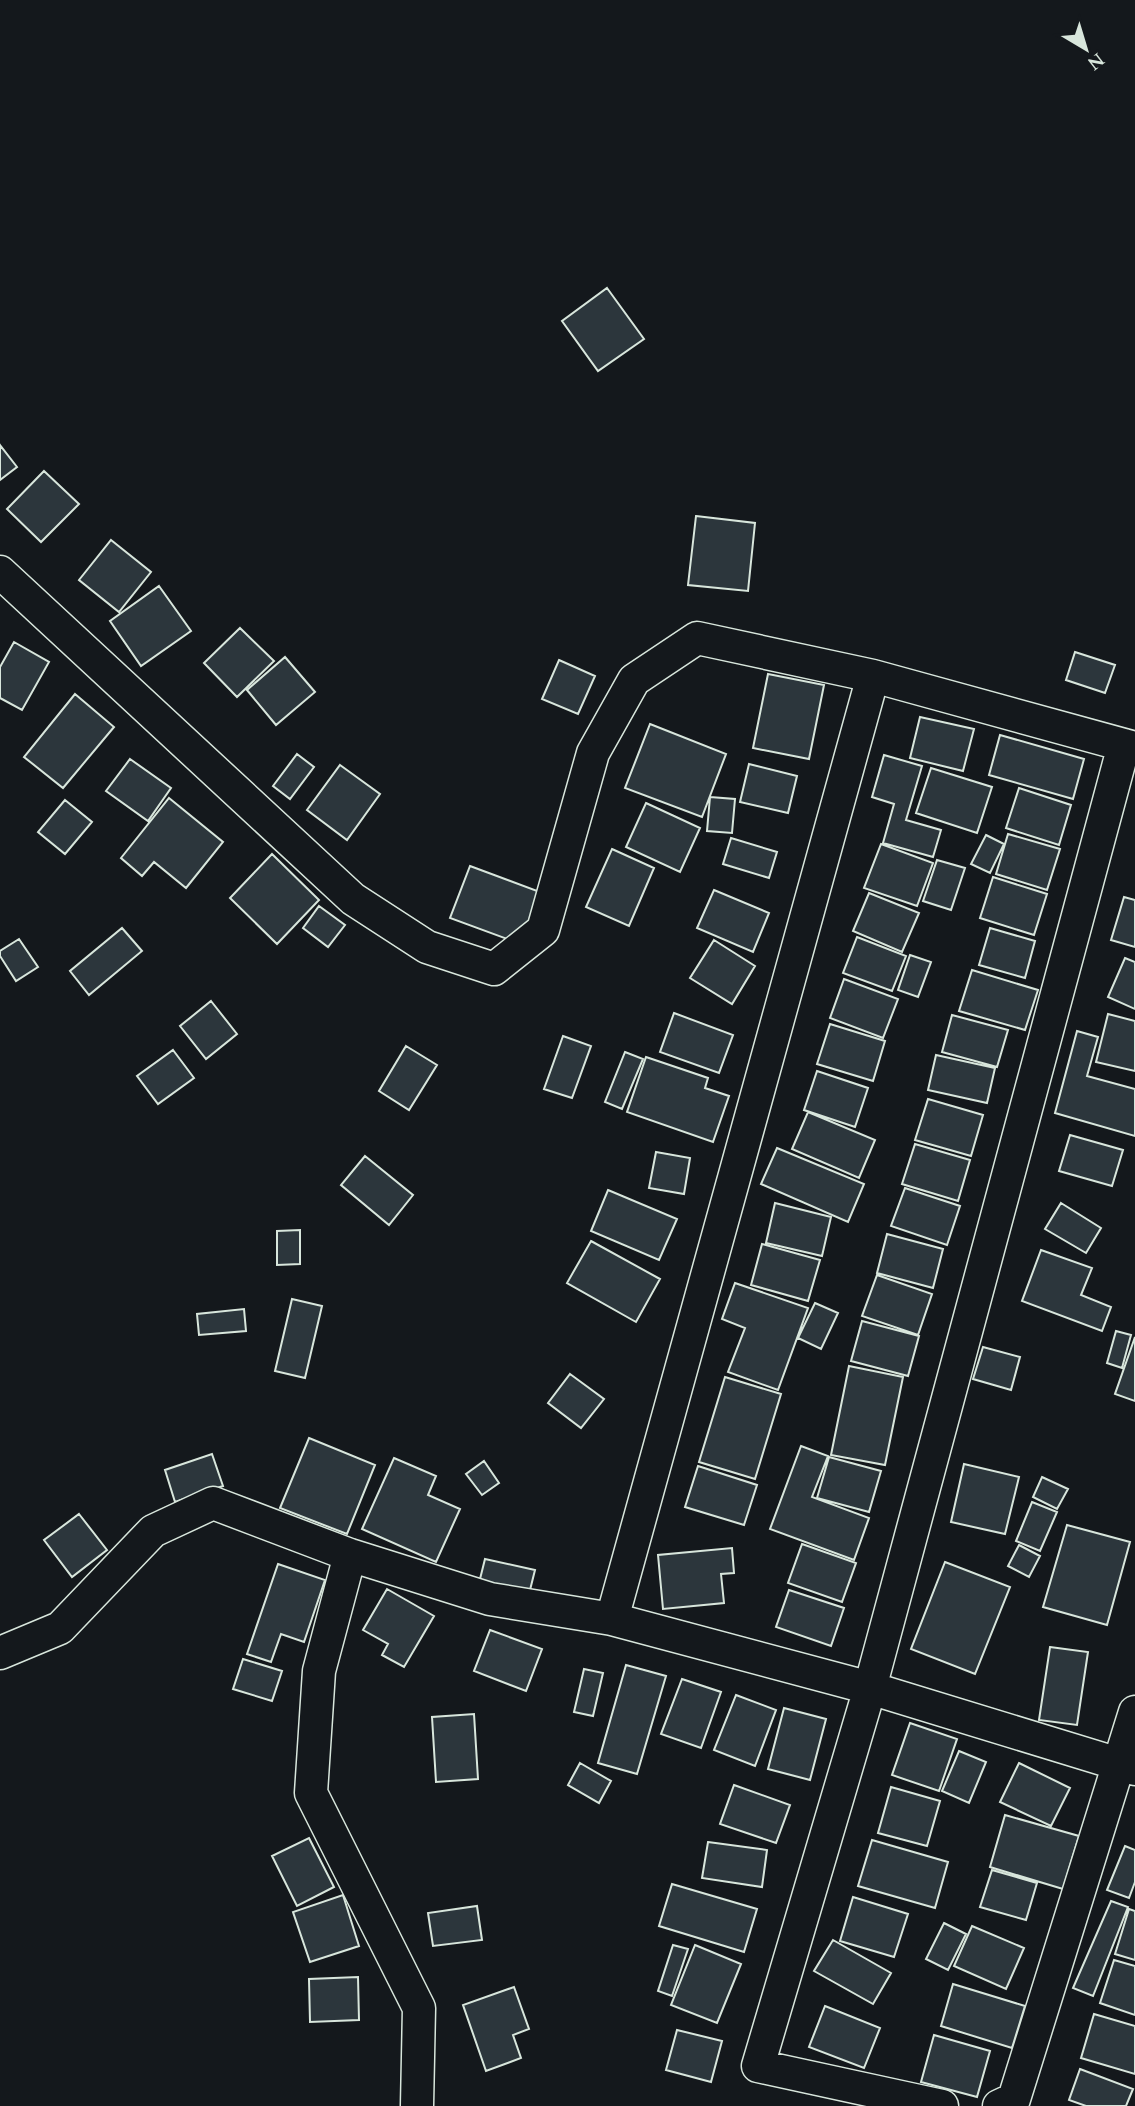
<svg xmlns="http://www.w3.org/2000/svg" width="1135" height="2106" viewBox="0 0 1135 2106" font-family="Spectral,serif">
<rect width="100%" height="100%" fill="#14181c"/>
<path fill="#2c363c" stroke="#d8e6dc" stroke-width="2" d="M607,288L644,339L598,371L562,321Z
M0,445L17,467L0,480Z
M44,471L79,504L41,542L7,509Z
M696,516L755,523L748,591L688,585Z
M111,540L151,572L119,612L79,580Z
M159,586L191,631L141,666L110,621Z
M240,628L274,661L237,697L204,663Z
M14,642L49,662L22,710L0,698V667Z
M1075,652L1115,665L1105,693L1066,680Z
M285,657L315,692L276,725L247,690Z
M559,660L595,676L578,714L542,699Z
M768,674L824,685L809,759L753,748Z
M75,694L114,727L63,788L24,757Z
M920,717L974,729L963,771L910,758Z
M650,724L726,754L702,817L625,788Z
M1000,735L1084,759L1073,799L989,775Z
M297,754L314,767L290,799L273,786Z
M884,755L922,766L906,820L941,830L933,857L883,843L894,804L872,797Z
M130,759L171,788L148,821L106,791Z
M749,764L797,776L788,813L740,802Z
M340,765L380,794L347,840L307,810Z
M931,768L992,787L977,833L916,813Z
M1019,788L1071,805L1059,845L1006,828Z
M710,797L735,799L732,833L707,831Z
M169,798L223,842L186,888L154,862L142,876L121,858Z
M65,800L92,822L65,854L38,832Z
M646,803L700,828L680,872L626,847Z
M1008,834L1060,849L1047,890L996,874Z
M986,835L1004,844L990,873L971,864Z
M731,838L777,852L769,878L723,864Z
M881,844L933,863L917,906L864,888Z
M612,849L654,868L629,926L586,907Z
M272,854L319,900L277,944L230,898Z
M937,860L965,868L951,910L923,901Z
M470,866L540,892L521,944L450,918Z
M993,877L1047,894L1034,935L980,918Z
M714,890L769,913L753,952L697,928Z
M869,893L919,913L902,952L853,931Z
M1124,897L1135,900V947L1111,940Z
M319,906L345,925L328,947L303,928Z
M122,928L142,951L89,995L70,971Z
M990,928L1035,941L1025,978L979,965Z
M857,937L906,956L892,991L843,973Z
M19,939L38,967L16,981L0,956V951Z
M714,940L755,966L732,1004L690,978Z
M910,955L931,962L918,997L898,990Z
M1125,958L1135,962V1009L1108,997Z
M972,970L1038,990L1025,1030L959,1011Z
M844,979L898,999L883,1038L830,1018Z
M211,1001L237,1034L206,1059L180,1026Z
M674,1013L733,1035L719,1073L660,1052Z
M1108,1014L1135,1021V1071L1096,1062Z
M952,1015L1008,1030L997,1067L942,1052Z
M830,1024L885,1041L873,1081L817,1064Z
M1077,1031L1098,1037L1087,1076L1135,1089V1136L1055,1113Z
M563,1036L591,1046L572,1098L544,1089Z
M406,1046L437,1065L409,1110L379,1091Z
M173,1050L194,1078L158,1104L137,1076Z
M625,1052L643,1059L622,1109L605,1102Z
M936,1055L995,1068L987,1103L928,1090Z
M646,1057L708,1078L705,1088L729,1096L713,1142L627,1112Z
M817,1071L868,1088L855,1127L804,1110Z
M928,1099L983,1115L971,1156L915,1140Z
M808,1112L875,1140L859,1178L792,1149Z
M1070,1135L1123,1150L1112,1186L1059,1171Z
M915,1144L970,1160L958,1201L902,1184Z
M777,1148L864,1184L848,1222L761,1184Z
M656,1152L690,1158L684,1194L649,1188Z
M365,1156L413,1195L389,1225L341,1185Z
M905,1188L960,1206L947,1245L891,1226Z
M608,1190L677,1219L659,1260L591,1231Z
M775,1203L831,1217L822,1256L766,1243Z
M1061,1203L1101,1228L1086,1253L1045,1229Z
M300,1230V1264L277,1265V1231Z
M887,1234L943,1249L933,1288L877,1273Z
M591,1241L660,1279L636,1322L567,1283Z
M762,1244L820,1260L808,1301L751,1285Z
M1041,1250L1092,1268L1081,1295L1111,1307L1102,1331L1022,1301Z
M877,1275L932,1294L918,1335L862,1316Z
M735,1283L808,1308L778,1390L728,1372L745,1328L722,1319Z
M292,1299L322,1306L305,1378L275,1371Z
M815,1303L838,1313L821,1349L798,1338Z
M244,1309L246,1331L199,1335L197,1314Z
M862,1321L919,1336L908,1376L851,1361Z
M1116,1331L1131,1335L1122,1368L1107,1363Z
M1135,1337V1401L1115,1394Z
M983,1347L1020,1357L1011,1390L973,1379Z
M849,1366L903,1377L885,1465L831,1455Z
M570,1374L604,1399L581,1428L548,1403Z
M725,1377L781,1394L755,1479L699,1462Z
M309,1438L375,1465L347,1534L280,1508Z
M801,1446L828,1456L812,1497L869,1518L854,1560L770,1529Z
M212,1454L223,1486L175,1502L165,1470Z
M829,1457L881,1471L869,1512L817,1498Z
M394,1458L436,1476L428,1495L460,1509L436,1562L362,1529Z
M484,1461L499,1483L482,1495L466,1474Z
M964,1464L1019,1477L1005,1534L951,1522Z
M698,1466L757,1485L744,1525L685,1507Z
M1042,1477L1068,1489L1057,1509L1033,1497Z
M1032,1502L1057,1512L1040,1551L1016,1541Z
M79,1514L107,1550L72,1577L44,1540Z
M1067,1525L1130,1542L1107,1625L1043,1607Z
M802,1544L856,1563L842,1602L788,1583Z
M1019,1545L1040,1556L1029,1577L1008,1566Z
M732,1548L734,1573L721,1574L724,1603L663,1609L658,1555Z
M485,1559L535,1570L528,1598L478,1587Z
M945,1562L1010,1587L975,1674L911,1649Z
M278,1564L325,1580L304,1642L281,1634L271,1662L247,1654Z
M387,1589L434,1616L404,1667L382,1655L388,1644L363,1630Z
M789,1590L844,1608L831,1646L776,1627Z
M490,1630L542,1649L526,1691L474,1671Z
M1050,1647L1088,1652L1077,1725L1039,1720Z
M243,1659L282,1671L272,1701L233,1689Z
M626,1665L666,1676L637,1774L598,1763Z
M584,1669L603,1673L593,1716L574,1712Z
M682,1679L721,1692L701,1748L661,1734Z
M736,1695L776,1710L755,1766L714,1750Z
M784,1708L826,1719L810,1780L768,1769Z
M474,1714L478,1779L436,1782L432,1717Z
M910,1723L957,1739L939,1791L892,1775Z
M959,1751L986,1762L969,1803L942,1791Z
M580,1763L611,1781L599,1803L568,1785Z
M1019,1763L1070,1788L1051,1826L1000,1802Z
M734,1785L790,1805L776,1843L720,1824Z
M891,1787L940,1801L927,1846L878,1833Z
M1005,1815L1079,1836L1063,1889L990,1867Z
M309,1838L334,1887L297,1906L272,1856Z
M872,1840L948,1862L935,1908L858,1886Z
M708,1842L767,1850L762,1887L702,1878Z
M1125,1846L1135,1850V1882L1129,1898L1107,1890Z
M992,1870L1037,1883L1026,1920L980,1907Z
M672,1884L757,1909L744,1952L659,1926Z
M343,1895L359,1946L310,1962L293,1912Z
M853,1897L908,1914L894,1957L840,1941Z
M1111,1901L1128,1907L1093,1996L1073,1988Z
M477,1906L482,1940L433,1946L428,1913Z
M1129,1909L1135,1911V1960L1115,1954Z
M944,1923L966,1934L948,1970L926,1959Z
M972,1926L1024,1948L1006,1989L954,1966Z
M833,1940L891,1973L873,2004L814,1971Z
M673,1945L688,1949L672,1996L658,1991Z
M695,1945L741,1964L717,2023L671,2005Z
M1114,1960L1135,1966V2015L1100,2003Z
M358,1977L359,2020L310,2022L309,1979Z
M953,1984L1025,2006L1012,2048L941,2026Z
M514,1987L529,2029L513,2035L521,2058L486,2071L463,2005Z
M825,2006L880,2028L864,2068L809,2047Z
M1094,2014L1135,2026V2074L1081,2058Z
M677,2030L722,2041L711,2082L666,2070Z
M934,2035L990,2051L977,2097L921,2082Z
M1080,2069L1133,2089L1126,2106H1086L1069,2100Z"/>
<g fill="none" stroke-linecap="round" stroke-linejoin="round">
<g stroke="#d8e6dc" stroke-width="35">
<path id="street" d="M0,572L353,899L427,947L494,969L543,930L593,753L634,680L697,638L873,676L1135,748
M350,1555L319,1671L311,1793L419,2008L417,2106
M612,1619L873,676
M0,1653L60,1628L153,1531L213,1503L350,1555L490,1599L612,1619L870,1688L1135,1769
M942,2106L758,2066L870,1688L1124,745
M999,2106L1014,2099L1135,1712"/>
</g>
<use href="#street" stroke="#14181c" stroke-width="32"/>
</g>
<g transform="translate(1086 49) rotate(142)" stroke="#14181c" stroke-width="5" paint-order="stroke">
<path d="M0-5L12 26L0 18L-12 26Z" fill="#d8e6dc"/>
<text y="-10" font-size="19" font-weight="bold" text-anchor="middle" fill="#d8e6dc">N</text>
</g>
</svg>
